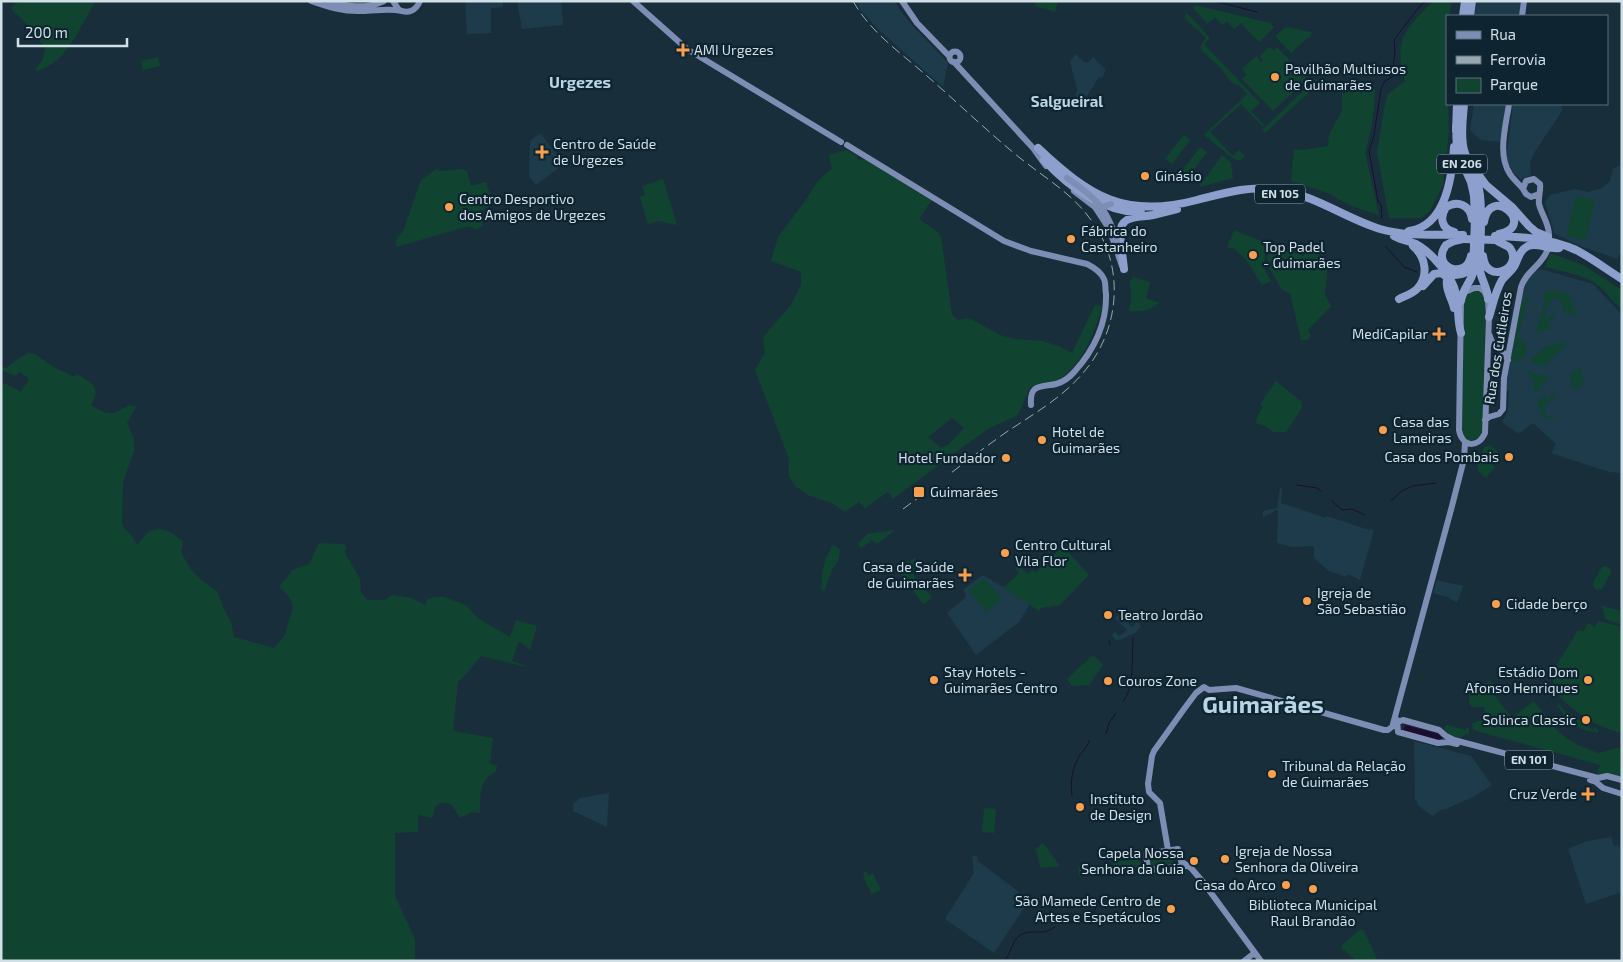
<svg xmlns="http://www.w3.org/2000/svg" width="1623" height="962" viewBox="0 0 1623 962" font-family="'Exo 2',sans-serif">
<rect width="100%" height="100%" fill="#182f3b"/>
<path fill="#1d3b4b" d="M465,1H503V7L491,8V33L467,34Z
M517,1H561L563,25L522,29Z
M856,1H895L899,9L911,24L948,63L943,87L878,29L861,11Z
M1476,1H1521L1519,16H1473Z
M1076,54L1085,63L1090,61L1093,57L1106,70L1102,78L1099,77L1082,104L1075,100L1077,89L1070,61Z
M1474,104H1506L1500,142L1480,140L1470,130Z
M1513,104H1561L1562,111L1534,153L1530,163L1531,175L1520,179L1514,173L1508,163L1507,153Z
M541,134L564,164L536,185L529,177L530,141L533,138Z
M1622,164V251L1617,259L1578,245L1554,233L1545,202L1550,195L1574,189L1588,192L1602,188L1610,181L1613,169Z
M1541,269L1593,284L1622,315V473L1609,472L1551,453L1556,444L1533,423L1520,433L1516,432L1502,422L1508,411L1509,391L1506,390L1507,372L1523,286L1532,272Z
M1280,488H1282L1281,503L1326,518L1327,516L1369,530L1370,529L1374,530L1360,580L1348,574L1346,577L1329,571L1314,558V546L1292,547L1277,543L1278,510H1274V512L1263,517V511L1277,508Z
M983,575L1030,604L1019,622L976,655L947,613L966,597L964,589Z
M1437,580L1463,586L1457,603L1448,597L1433,593Z
M1120,614L1132,627L1137,622L1141,626L1135,633L1117,641L1112,636L1115,632L1119,636L1127,630L1115,618Z
M1414,741L1471,756L1492,785L1475,796L1446,809L1441,810L1433,816L1428,813L1418,805L1415,798Z
M609,793L607,827L573,811V804L580,798Z
M1611,837L1614,846L1619,845L1622,856V892L1586,904L1568,849L1587,841Z
M972,856H977L978,861L1019,892L1018,894L1029,901L994,953L945,919L974,873Z"/>
<path fill="#104430" fill-rule="evenodd" d="M20,1H96C79,26 69,62 37,71L35,70L43,59L45,49C37,34 25,21 12,10V6Z
M1036,1H1058L1055,12L1035,6Z
M1433,1H1451L1450,16H1447V104H1448L1449,131L1443,185L1430,211L1422,218H1389L1377,152L1385,105L1388,94L1405,81C1393,40 1405,30 1433,1Z
M1195,5L1270,23L1274,27L1259,42L1241,23L1234,29L1227,21L1222,25L1215,17L1207,24L1193,8Z
M1187,13L1210,38L1204,44L1260,103L1251,111L1264,125L1263,127L1241,104L1210,132L1233,156L1239,150L1245,156C1242,159 1242,160 1238,160C1233,160 1210,139 1204,135L1247,94L1240,86L1231,82L1220,67L1203,52L1200,47L1206,38L1184,18Z
M1286,27L1312,32L1310,37L1305,40L1291,53L1275,36Z
M1270,47L1274,51L1277,47L1307,79L1273,111L1242,79L1247,75L1242,69L1256,56L1261,62L1263,60L1260,56Z
M158,57L160,66L143,70L141,61Z
M1316,79L1319,83L1265,133L1262,130Z
M1375,89C1374,110 1372,132 1365,152L1379,215L1349,205L1330,194L1291,181L1294,149L1304,150L1328,146L1329,135L1342,111V93Z
M1184,135L1190,140L1172,164L1165,159Z
M1200,147L1207,152L1189,176L1182,171Z
M847,150L857,156V159L866,160L932,200L919,219L938,232L941,237L952,315L957,320L969,318L1000,335L1015,339L1042,341L1059,346L1072,353L1095,305L1102,306C1096,330 1080,370 1056,381C1049,384 1038,384 1030,387L1018,415L986,430L893,499L888,492L865,508L859,502L845,512L832,503L810,496L795,486L789,476L788,456L755,370L765,353L763,337L791,305L801,285V272L771,261L778,237L805,201L818,181L832,168L829,155ZM952,418L964,428L948,445L941,448L928,437Z
M1222,155L1231,163L1233,178L1199,187Z
M438,168L439,171L462,169L467,171L471,186L486,182L492,201L489,202L490,205L488,206V208L480,211L483,226L475,230L473,227L470,228L469,226L396,247V240L404,229L421,180Z
M663,179L677,225L658,221L648,224L640,197L645,195L642,186Z
M1575,196L1595,200L1586,240L1567,236Z
M1234,230L1266,243L1264,264L1262,265L1271,281L1262,285L1247,261L1233,247L1231,249L1227,247Z
M1270,245L1304,256L1305,248H1319L1318,264L1328,265L1325,295L1331,306L1308,330L1311,336L1308,340H1301L1290,293L1282,290L1267,264Z
M1550,253L1583,265L1622,290V309C1613,303 1608,294 1600,287C1587,275 1561,271 1545,267Z
M1133,277L1150,282L1146,298L1159,303C1149,311 1142,312 1129,311L1131,298L1130,281Z
M1475,290L1482,293L1486,300L1482,430L1479,438L1469,441L1463,436L1462,433L1463,302L1467,293Z
M1550,290L1569,294L1574,310H1576L1578,316L1564,312L1560,298L1557,297L1552,300L1544,310L1547,313L1544,317L1546,319L1553,313L1555,315L1548,323L1552,328L1536,333L1545,300L1542,298L1544,294Z
M1529,296L1518,336L1525,343L1527,355L1521,360L1512,363L1511,361L1521,304Z
M1568,341L1544,366L1532,363L1531,360L1545,347Z
M28,353L35,354L52,366L74,377L77,374C92,383 102,387 91,405C109,416 111,416 129,405L136,407L127,423L134,439V451L123,482L122,523L125,530L131,534L137,545C141,542 143,537 147,533C160,524 174,533 183,542L181,552L191,570L201,580L217,591L224,609L231,622L234,637L274,648L285,635L293,606L289,597L279,586L286,579L292,570L309,564L319,543L344,544L346,547L345,553L360,579L361,592L367,600H385L392,595L411,598L425,605L428,599L435,597H444L466,605L479,619L510,637L516,620L537,626L530,650L519,641L512,661L526,666V667L481,656L462,679L458,681L453,731L493,738L490,764L497,766L496,772C478,780 481,795 480,813L472,812L460,818L451,804L442,802L435,807L432,818L418,815V832L395,833V896L415,939V961H1V383L6,384L21,392L29,379L20,372L16,376L1,370V367L6,368L16,360Z
M1579,366L1584,383L1577,390L1573,389L1570,376Z
M1528,370H1530L1529,372L1544,376L1546,373L1548,378L1538,389L1539,392H1534L1532,390L1535,389L1531,376L1529,375L1527,371Z
M1276,381L1301,401L1302,408L1286,432H1273L1265,426L1256,423L1258,415L1263,406L1260,404Z
M1556,393L1557,394L1548,403L1544,404L1547,416L1556,417L1554,419L1542,417L1537,401L1544,396L1546,400L1551,398V394Z
M1490,445L1499,453L1490,462L1495,467L1486,478C1471,467 1479,462 1484,447Z
M895,530L877,544L872,540L861,548L858,544L867,534Z
M833,545L836,546L840,550L839,559L832,570L824,591L821,589C823,568 822,563 833,545Z
M1063,546L1089,575L1060,605L1041,608L1039,611L1003,588L1019,573L1015,568L1018,565L1028,574L1033,570L1036,572Z
M915,558L920,566L911,572L925,590L924,591H927L932,598L923,604L899,572L902,570L900,568Z
M1605,566L1611,569V573L1602,589L1596,590L1593,586V583L1602,567Z
M984,578L1002,599L986,612L968,591Z
M1602,606L1622,611V625L1605,619Z
M1598,621L1622,627V733C1596,727 1575,713 1557,694L1555,692L1558,687L1552,684L1557,675L1553,671L1578,630L1584,631L1588,623L1595,627Z
M1093,655L1103,665L1089,685L1072,686L1067,679Z
M1490,680L1494,685L1491,691L1512,718L1534,701L1556,729L1566,738L1578,745L1598,753L1621,747L1620,765L1622,767V777L1610,774H1597L1600,765L1473,730L1472,723L1486,719L1484,707H1471L1469,702V697Z
M1558,704L1567,713L1568,712L1573,717L1576,716L1578,720L1580,719L1582,725H1584L1586,727L1589,726L1592,730L1595,727L1599,732C1576,731 1569,722 1557,705Z
M1446,725L1466,730V728H1469V733L1460,738L1451,735L1444,729Z
M984,808L996,809L994,833L982,832Z
M1043,843L1060,866L1040,868L1037,851L1034,850Z
M1172,855L1173,863L1150,866L1149,858Z
M1140,859L1141,867L1114,870L1113,862Z
M1106,864L1107,872L1079,875L1078,867Z
M866,871L868,875L873,873L881,890L872,894L863,877L865,876L863,873Z
M1361,929L1364,931L1378,961H1356L1342,948V945Z"/>
<path fill="#1d0c31" d="M1405,725L1439,734L1442,738L1439,741L1403,730Z"/>
<g fill="none" stroke-linecap="round" stroke-linejoin="round">
<path stroke="#1d0c31" stroke-width="1" d="M1214,1L1257,12
M1382,218L1381,205L1378,201L1369,151L1374,135L1381,89L1385,81L1392,77L1395,51L1394,40L1418,8L1426,1
M1386,247L1404,267L1417,272
M1297,485L1317,488L1321,491
M1332,501L1342,510L1352,509L1365,515
M1391,501L1402,491L1412,486L1436,483
M1109,640L1110,645
M1123,701C1134,691 1132,654 1133,638
M1106,734L1109,723L1116,713
M1072,796C1070,782 1072,767 1080,755C1083,750 1087,748 1089,741
M1071,923C1091,921 1094,915 1100,897
M1005,961C1009,955 1011,948 1014,942C1021,930 1032,932 1043,932C1047,932 1051,929 1055,927"/>
<path stroke="#7d8db3" stroke-width="6" d="M311,1C328,7 344,12 362,11C376,11 388,8 402,11
M328,1C346,6 366,10 384,1
M393,1L399,10C408,14 416,11 420,1
M633,1L687,49L841,142
M902,1L917,23L949,56
M1522,16L1524,1
M949.5 57a5.5 5.5 0 1 1 11 0a5.5 5.5 0 1 1-11 0Z
M954,62L1033,148L1046,166
M1509,104C1506,125 1497,155 1510,174C1513,179 1519,184 1523,189
M847,145L1004,241L1031,251L1087,264C1093,267 1101,272 1104,279C1106,283 1105,290 1106,294C1107,323 1094,350 1075,371C1070,377 1063,382 1056,384C1049,386 1038,385 1034,390C1030,394 1031,400 1031,405
M1074,191L1095,207L1110,230
M1539,194L1531,197L1526,194L1523,189L1526,181L1534,179L1540,184C1541,191 1538,197 1539,204C1542,216 1549,223 1549,235
M1109,228L1122,266
M1474,288H1480L1484,291L1488,299L1489,317L1485,433C1478,449 1462,447 1459,430L1461,301L1465,292Z
M1489,334L1493,344L1502,351L1508,360
M1485,420L1489,417L1499,414L1503,409L1504,378L1521,287C1526,271 1541,266 1547,251
M1397,720L1398,732L1438,743L1449,742L1457,744
M1393,724L1452,506L1464,459L1465,442
M1590,780L1596,782L1603,788L1622,794
M1168,850L1160,803L1149,792L1148,784L1152,756L1154,751L1184,709L1196,693L1204,687L1209,690L1236,688L1384,730H1388L1398,722L1403,720L1439,730L1446,736L1454,740L1598,778L1607,776L1622,780
M1182,862L1191,868L1203,882L1261,961
M1182,864L1178,849L1146,854L1148,870L1186,866
M1244,961L1253,954L1256,955"/>
<path stroke="#8d9fcd" stroke-width="8" d="M1463,16L1465,1
M1470,16L1472,1
M1464,104C1463,118 1460,135 1464,150C1468,164 1476,175 1479,189C1484,216 1479,243 1480,270C1481,280 1488,288 1488,299
M1456,126L1457,151L1471,182L1474,196L1475,218L1473,273C1470,283 1462,290 1461,301
M1456,131L1457,104
M1038,148C1090,197 1125,219 1197,200C1224,193 1250,185 1278,190C1315,195 1345,218 1380,229C1407,237 1436,234 1463,235
M1044,160C1071,189 1101,210 1141,213
M1478,174L1486,185L1512,207L1529,226L1536,232L1548,237
M1484,222C1490,183 1538,226 1499,234
M1409,231C1446,226 1452,177 1454,147
M1454,232C1442,229 1439,218 1446,207C1458,200 1470,205 1472,219
M1394,236C1401,240 1409,241 1416,244C1431,252 1453,277 1456,294C1459,307 1457,320 1461,333
M1495,236C1523,237 1550,238 1576,250C1592,258 1607,270 1622,279
M1463,239L1454,241L1446,245C1430,267 1466,281 1471,256
M1483,256C1486,286 1524,268 1510,248C1506,244 1500,244 1496,240
M1124,269L1120,235C1120,214 1138,218 1153,215C1161,213 1169,211 1177,209
M1453,275C1461,275 1469,274 1470,264
M1447,280C1445,290 1452,298 1454,308
M1423,286L1434,274L1441,273L1447,277
M1399,299C1405,296 1412,294 1417,289C1429,276 1426,257 1413,246
M1489,317C1493,304 1495,292 1502,280C1506,275 1512,271 1515,265C1518,258 1520,250 1528,246C1538,242 1549,250 1559,248"/>
<path stroke="#97a8b1" stroke-width="1" stroke-dasharray="10 5" stroke-linecap="butt" d="M853,1C870,32 901,53 927,76C958,103 988,132 1020,158C1045,178 1073,194 1091,220C1126,266 1120,331 1083,373C1062,398 1032,415 1005,433C987,446 969,459 951,473
M903,509L922,495"/>
<path stroke="#7d8db3" stroke-width="6" d="M1067,178C1099,200 1108,209 1119,248
M1102,212L1105,206L1111,204"/>
<path stroke="#8d9fcd" stroke-width="8" d="M1463,239L1496,240"/>
</g>
<g fill="#f99f4d" stroke="#0e2531" stroke-width="2">
<path d="M680.5 42.5h5v5h5v5h-5v5h-5v-5h-5v-5h5z"/>
<circle cx="1275" cy="77" r="5"/>
<path d="M539.5 144.5h5v5h5v5h-5v5h-5v-5h-5v-5h5z"/>
<circle cx="1145" cy="176" r="5"/>
<circle cx="449" cy="207" r="5"/>
<circle cx="1071" cy="239" r="5"/>
<circle cx="1253" cy="255" r="5"/>
<path d="M1436.5 326.5h5v5h5v5h-5v5h-5v-5h-5v-5h5z"/>
<circle cx="1383" cy="430" r="5"/>
<circle cx="1042" cy="440" r="5"/>
<circle cx="1509" cy="457" r="5"/>
<circle cx="1006" cy="458" r="5"/>
<rect x="913" y="486" width="12" height="12" rx="2.5"/>
<circle cx="1005" cy="553" r="5"/>
<path d="M962.5 567.5h5v5h5v5h-5v5h-5v-5h-5v-5h5z"/>
<circle cx="1307" cy="601" r="5"/>
<circle cx="1496" cy="604" r="5"/>
<circle cx="1108" cy="615" r="5"/>
<circle cx="934" cy="680" r="5"/>
<circle cx="1588" cy="680" r="5"/>
<circle cx="1108" cy="681" r="5"/>
<circle cx="1586" cy="720" r="5"/>
<circle cx="1272" cy="774" r="5"/>
<path d="M1585.5 786.5h5v5h5v5h-5v5h-5v-5h-5v-5h5z"/>
<circle cx="1080" cy="807" r="5"/>
<circle cx="1225" cy="859" r="5"/>
<circle cx="1194" cy="861" r="5"/>
<circle cx="1286" cy="885" r="5"/>
<circle cx="1313" cy="889" r="5"/>
<circle cx="1171" cy="909" r="5"/>
</g>
<g text-anchor="middle" stroke-width="4.5" stroke-linejoin="round" paint-order="stroke">
<g fill="#0e2531" stroke="#96a7b0" stroke-width="1">
<rect x="1437" y="154.5" width="50" height="19" rx="4"/>
<rect x="1255" y="184.5" width="50" height="19" rx="4"/>
<rect x="1505" y="750.5" width="48" height="19" rx="4"/>
</g>
<g font-size="12" font-weight="bold" fill="#d1dfe7">
<text x="1462" y="168">EN 206</text>
<text x="1280" y="198">EN 105</text>
<text x="1529" y="764">EN 101</text>
</g>
<g font-size="14" fill="#d1dfe7" stroke="#0e2531" text-anchor="start">
<text x="694" y="55">AMI Urgezes</text>
<text x="1285" y="74">Pavilhão Multiusos<tspan x="1285" dy="16">de Guimarães</tspan></text>
<text x="553" y="149">Centro de Saúde<tspan x="553" dy="16">de Urgezes</tspan></text>
<text x="1155" y="181">Ginásio</text>
<text x="459" y="204">Centro Desportivo<tspan x="459" dy="16">dos Amigos de Urgezes</tspan></text>
<text x="1081" y="236">Fábrica do<tspan x="1081" dy="16">Castanheiro</tspan></text>
<text x="1263" y="252">Top Padel<tspan x="1263" dy="16">- Guimarães</tspan></text>
<text x="1428" y="339" text-anchor="end">MediCapilar</text>
<text x="1393" y="427">Casa das<tspan x="1393" dy="16">Lameiras</tspan></text>
<text x="1052" y="437">Hotel de<tspan x="1052" dy="16">Guimarães</tspan></text>
<text x="1499" y="462" text-anchor="end">Casa dos Pombais</text>
<text x="996" y="463" text-anchor="end">Hotel Fundador</text>
<text x="930" y="497">Guimarães</text>
<text x="1015" y="550">Centro Cultural<tspan x="1015" dy="16">Vila Flor</tspan></text>
<text x="954" y="572" text-anchor="end">Casa de Saúde<tspan x="954" dy="16">de Guimarães</tspan></text>
<text x="1317" y="598">Igreja de<tspan x="1317" dy="16">São Sebastião</tspan></text>
<text x="1506" y="609">Cidade berço</text>
<text x="1118" y="620">Teatro Jordão</text>
<text x="944" y="677">Stay Hotels -<tspan x="944" dy="16">Guimarães Centro</tspan></text>
<text x="1578" y="677" text-anchor="end">Estádio Dom<tspan x="1578" dy="16">Afonso Henriques</tspan></text>
<text x="1118" y="686">Couros Zone</text>
<text x="1576" y="725" text-anchor="end">Solinca Classic</text>
<text x="1282" y="771">Tribunal da Relação<tspan x="1282" dy="16">de Guimarães</tspan></text>
<text x="1577" y="799" text-anchor="end">Cruz Verde</text>
<text x="1090" y="804">Instituto<tspan x="1090" dy="16">de Design</tspan></text>
<text x="1235" y="856">Igreja de Nossa<tspan x="1235" dy="16">Senhora da Oliveira</tspan></text>
<text x="1184" y="858" text-anchor="end">Capela Nossa<tspan x="1184" dy="16">Senhora da Guia</tspan></text>
<text x="1276" y="890" text-anchor="end">Casa do Arco</text>
<text x="1161" y="906" text-anchor="end">São Mamede Centro de<tspan x="1161" dy="16">Artes e Espetáculos</tspan></text>
<text x="1313" y="910" text-anchor="middle">Biblioteca Municipal<tspan x="1313" dy="16">Raul Brandão</tspan></text>
</g>
<g font-size="14" fill="#d1dfe7" stroke="#0e2531">
<text transform="translate(1498 348) rotate(-81)" y="5">Rua dos Cutileiros</text>
</g>
<g font-size="15" font-weight="bold" fill="#b9d5e5" stroke="#0e2531">
<text x="1067" y="107">Salgueiral</text>
</g>
<g font-size="16" font-weight="bold" fill="#b9d5e5" stroke="#0e2531">
<text x="580" y="88">Urgezes</text>
</g>
<g font-size="24" font-weight="bold" fill="#b9d5e5" stroke="#0e2531">
<text x="1263" y="713">Guimarães</text>
</g>
</g>
<rect width="1623" height="962" fill="none" stroke="#d1dfe7" stroke-width="5"/>
<rect x="1446" y="15" width="162" height="90" fill="#0e2531" stroke="#5c6f7a"/>
<rect x="1456" y="31" width="25" height="8" fill="#7d8db3" stroke="#5c6f7a"/>
<text x="1490" y="40" font-size="15" fill="#d1dfe7">Rua</text>
<rect x="1456" y="56" width="25" height="8" fill="#97a8b1" stroke="#5c6f7a"/>
<text x="1490" y="65" font-size="15" fill="#d1dfe7">Ferrovia</text>
<rect x="1456" y="78" width="25" height="15" fill="#104430" stroke="#5c6f7a"/>
<text x="1490" y="90" font-size="15" fill="#d1dfe7">Parque</text>
<path d="M18 38v8h109v-8" fill="none" stroke="#d1dfe7" stroke-width="2.5"/>
<text x="25" y="38" font-size="15" fill="#d1dfe7" stroke="#0e2531" stroke-width="4" paint-order="stroke">200 m</text>
</svg>
